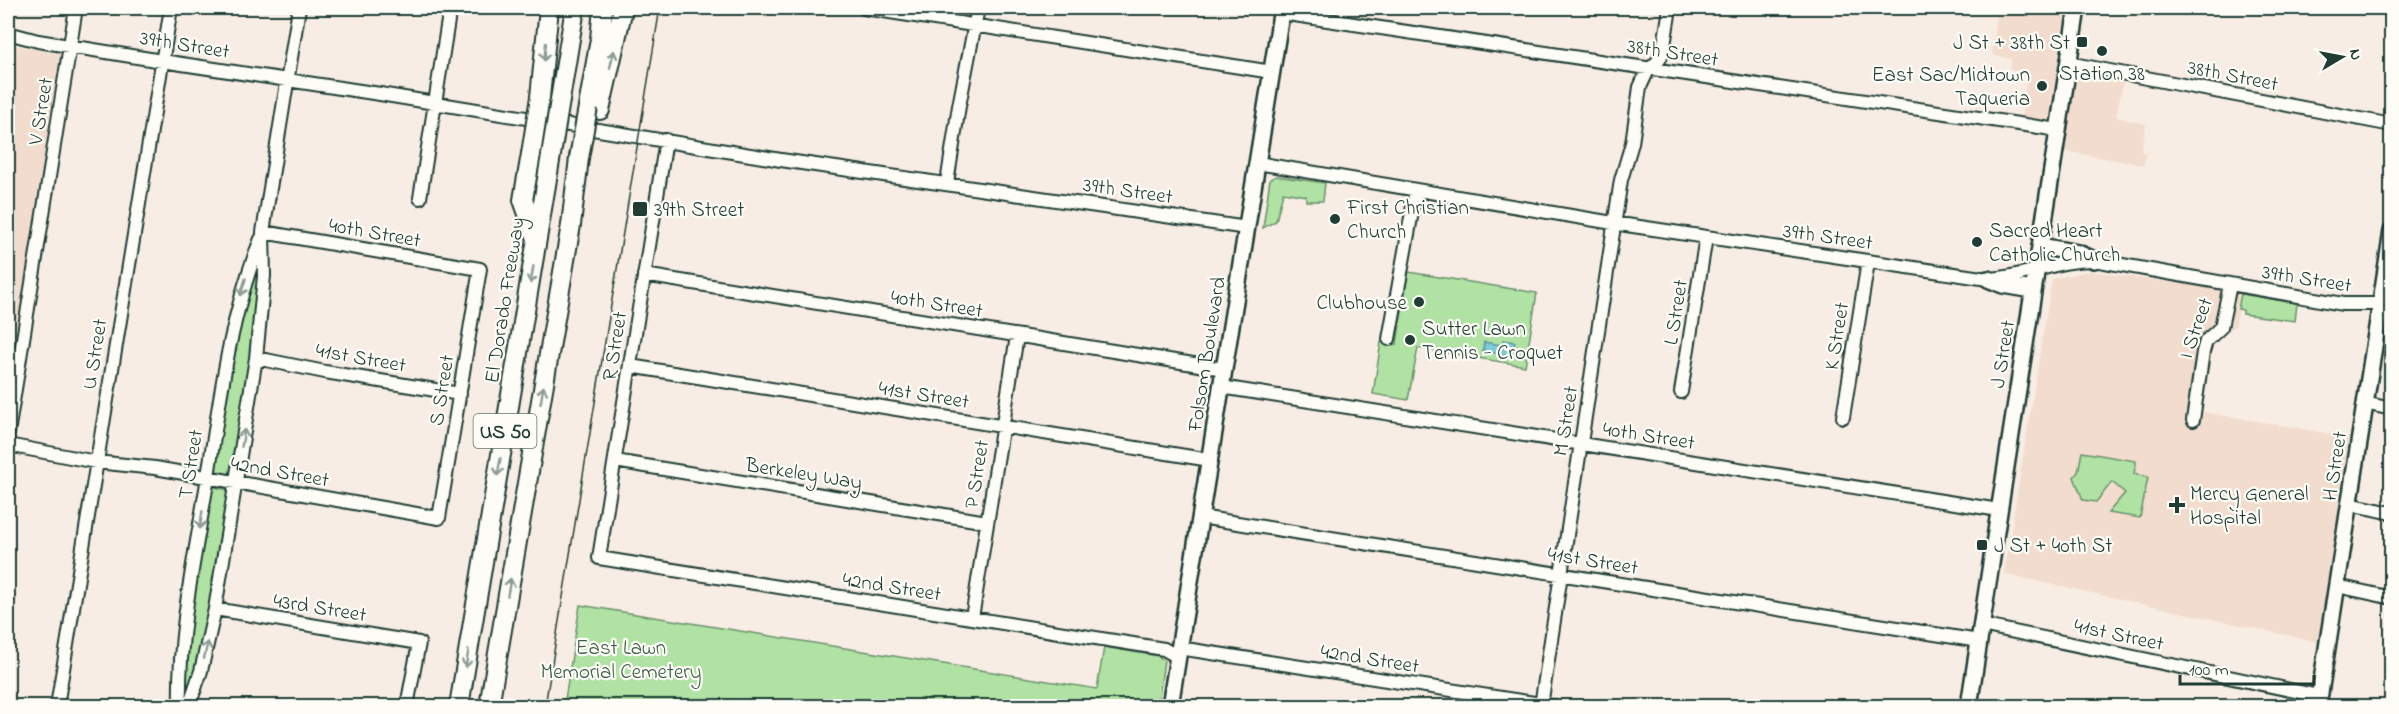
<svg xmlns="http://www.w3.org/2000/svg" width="2399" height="714" viewBox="0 0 2399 714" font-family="'Indie Flower',sans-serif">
<rect width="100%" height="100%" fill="#f8ede4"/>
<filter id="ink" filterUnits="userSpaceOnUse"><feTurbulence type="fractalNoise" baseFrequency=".0167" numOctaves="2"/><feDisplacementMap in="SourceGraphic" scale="12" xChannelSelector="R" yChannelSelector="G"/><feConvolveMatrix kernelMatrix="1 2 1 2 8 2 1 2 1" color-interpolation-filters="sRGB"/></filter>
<g filter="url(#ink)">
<path fill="#f2dccd" d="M1998,8H2066L2050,113L2048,120L2044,123L2021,120L2027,74L2010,70L2011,59L1992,55Z
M8,44L61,54L8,385Z
M2079,69L2124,77L2116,117L2146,124L2141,151L2146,154L2144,165L2064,151Z
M2088,271L2241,292L2236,325L2214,341L2202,412L2349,437L2318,642L2004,574L2052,279Z"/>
<path fill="#b0e2a3" stroke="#68906c" stroke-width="1.5" d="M1276,176L1325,183L1323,201H1306V196L1283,192L1276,221L1263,228L1270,179Z
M260,246V303L237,457L229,474L213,470L235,328Z
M1408,272L1537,293L1525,366L1418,348L1408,400L1373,394L1381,342L1397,344Z
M2241,294L2297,303L2295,321L2243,314V310L2238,309Z
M2082,452L2136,461L2134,474L2148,477L2140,518L2108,513L2125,493L2112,482L2096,502L2083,500L2074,477L2078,472Z
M213,487L230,490L211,615L188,701L183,698V656L207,499Z
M580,605L1097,689L1104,647L1158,656L1164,660L1159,698H1156L1155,706H564Z"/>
<path fill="#7ccbd8" stroke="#579296" stroke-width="1.5" d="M1503,340L1515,342L1512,356L1483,351L1484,342L1502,345Z"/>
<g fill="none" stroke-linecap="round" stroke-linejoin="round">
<g stroke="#1f3d34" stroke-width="16">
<path id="minor" d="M864,8L1272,72
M1281,13L2058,130
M8,33L38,41L162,61L380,94L781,160L1247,228
M2068,63L2392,125
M666,140L599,558L1164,649L1178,657
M1257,163L1613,223L1988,279C2024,278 2058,259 2094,260L2343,304H2380L2392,299
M947,183L959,106L978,8
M420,198L450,8
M644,275L1224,369
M1389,339L1416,190
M256,358L325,372L460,394
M630,366L1210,460
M1221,387L1999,510
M1681,392L1706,237
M2364,403L2392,409
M1843,417L1868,262
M2193,420L2203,352L2206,341L2221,327L2230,285
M8,433L76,8
M8,445L96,462L155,468L439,518L480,269L263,232
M615,461L987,522
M2349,504L2392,513
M1200,517L1979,641
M2337,586L2392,598
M215,609L419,643L407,706
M972,618L1017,336
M1981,625L2319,696
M1179,648L1554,706
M57,706L171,8
M180,706C178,633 194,561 206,489C220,402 228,320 261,239
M189,706L201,671L215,609L256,358L264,276L263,232L299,8
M1541,706L1621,180L1632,143L1640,87L1647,72L1659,60L1663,52L1670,8"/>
</g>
<g stroke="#1f3d34" stroke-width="20">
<path id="major" d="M2040,246L2078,253L2094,260
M1988,279L2003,285L2033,290
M1170,706L1282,8
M1969,706L2077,8
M2318,706L2392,231"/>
</g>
<g stroke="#1f3d34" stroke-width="22">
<path id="highway" d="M540,97L549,8
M560,100L575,8
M588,107L600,39L603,8
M600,110L623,8
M531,154L523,200L536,236
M459,706L551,155
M489,706L571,225L579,158"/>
</g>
<use href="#minor" stroke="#fdfcf7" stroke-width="12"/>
<use href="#major" stroke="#fdfcf7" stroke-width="15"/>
<use href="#highway" stroke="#fdfcf7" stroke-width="18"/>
<path stroke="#1f3d34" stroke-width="1.5" d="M545,706L660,8"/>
<g stroke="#1f3d34" stroke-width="22" stroke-linecap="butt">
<path id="highway-bridge" d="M531,154L540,97
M551,155L560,100
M579,158L588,107"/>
</g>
<use href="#highway-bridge" stroke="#fdfcf7" stroke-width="18"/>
</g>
<defs><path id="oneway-shaft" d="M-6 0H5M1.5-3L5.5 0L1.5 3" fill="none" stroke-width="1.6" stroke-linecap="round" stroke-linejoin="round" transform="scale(1.5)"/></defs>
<g stroke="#8e9c96">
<use href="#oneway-shaft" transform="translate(545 52) rotate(96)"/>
<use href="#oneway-shaft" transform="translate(612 59) rotate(-77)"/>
<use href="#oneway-shaft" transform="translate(532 275) rotate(99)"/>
<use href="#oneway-shaft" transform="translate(243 287) rotate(107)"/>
<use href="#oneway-shaft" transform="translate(542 395) rotate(-80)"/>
<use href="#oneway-shaft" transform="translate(243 438) rotate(-81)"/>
<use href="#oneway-shaft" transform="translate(499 467) rotate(100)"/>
<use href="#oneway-shaft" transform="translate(201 520) rotate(99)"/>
<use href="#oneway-shaft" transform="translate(509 587) rotate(-80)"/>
<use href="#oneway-shaft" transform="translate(206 650) rotate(-77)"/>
<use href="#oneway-shaft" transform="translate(467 659) rotate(100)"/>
</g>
</g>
<g fill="#1f3d34" stroke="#fdfcf7" stroke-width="2">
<rect x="2076" y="36" width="12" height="12" rx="3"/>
<circle cx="2102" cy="51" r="6"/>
<circle cx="2042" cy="86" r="6"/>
<rect x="632" y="201" width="16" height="16" rx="3"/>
<circle cx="1335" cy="219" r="6"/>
<circle cx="1977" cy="242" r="6"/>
<circle cx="1419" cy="302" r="6"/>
<circle cx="1410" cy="340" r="6"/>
<path d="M2174 496h6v6h6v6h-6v6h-6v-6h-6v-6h6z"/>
<rect x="1976" y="539" width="12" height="12" rx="3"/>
</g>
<g text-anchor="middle" stroke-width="4.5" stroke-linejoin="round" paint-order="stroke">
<rect fill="#fdfcf7" stroke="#62766e" stroke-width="1.5" x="473.5" y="414" width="63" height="34" rx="4.5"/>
<g font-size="20" font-weight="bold" fill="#1f3d34">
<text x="505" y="438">US 50</text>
</g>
<g font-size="21" fill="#1f3d34" stroke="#fdfcf7" text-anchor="start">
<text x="2070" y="49" text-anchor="end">J St + 38th St</text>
<text x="2102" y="80" text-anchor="middle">Station 38</text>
<text x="2030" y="81" text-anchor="end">East Sac/Midtown<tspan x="2030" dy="24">Taqueria</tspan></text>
<text x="1347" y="214">First Christian<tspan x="1347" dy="24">Church</tspan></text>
<text x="654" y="216">39th Street</text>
<text x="1989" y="237">Sacred Heart<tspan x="1989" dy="24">Catholic Church</tspan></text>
<text x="1407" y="309" text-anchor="end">Clubhouse</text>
<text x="1422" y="335">Sutter Lawn<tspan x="1422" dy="24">Tennis - Croquet</tspan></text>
<text x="2190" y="500">Mercy General<tspan x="2190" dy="24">Hospital</tspan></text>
<text x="1994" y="552">J St + 40th St</text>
</g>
<g font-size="21" fill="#1f3d34" stroke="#fdfcf7">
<text transform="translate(185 44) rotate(9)" y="7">39th Street</text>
<text transform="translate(1673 52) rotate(9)" y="7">38th Street</text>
<text transform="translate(2233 75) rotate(11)" y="7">38th Street</text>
<text transform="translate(40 111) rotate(-81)" y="7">V Street</text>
<text transform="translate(1128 190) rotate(8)" y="7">39th Street</text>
<text transform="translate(375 232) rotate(10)" y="7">40th Street</text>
<text transform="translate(1828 236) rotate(8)" y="7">39th Street</text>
<text transform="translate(2307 278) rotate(9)" y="7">39th Street</text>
<text transform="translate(504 300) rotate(-81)" y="7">El Dorado Freeway</text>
<text transform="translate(937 303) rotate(9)" y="7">40th Street</text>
<text transform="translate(1675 312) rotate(-81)" y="7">L Street</text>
<text transform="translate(2195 328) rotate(-70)" y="7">I Street</text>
<text transform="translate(1836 336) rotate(-81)" y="7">K Street</text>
<text transform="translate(614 346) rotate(-81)" y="7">R Street</text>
<text transform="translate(94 354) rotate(-81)" y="7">U Street</text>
<text transform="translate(1206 354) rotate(-81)" y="7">Folsom Boulevard</text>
<text transform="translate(2002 354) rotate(-81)" y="7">J Street</text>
<text transform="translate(361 357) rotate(10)" y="7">41st Street</text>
<text transform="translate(441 390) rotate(-81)" y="7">S Street</text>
<text transform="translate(924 394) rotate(9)" y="7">41st Street</text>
<text transform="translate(1565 421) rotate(-81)" y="7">M Street</text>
<text transform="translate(1649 435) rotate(9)" y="7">40th Street</text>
<text transform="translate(190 464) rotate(-81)" y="7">T Street</text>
<text transform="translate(2334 466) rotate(-81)" y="7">H Street</text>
<text transform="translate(280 471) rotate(10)" y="7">42nd Street</text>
<text transform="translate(804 473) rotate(9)" y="7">Berkeley Way</text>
<text transform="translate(976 474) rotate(-81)" y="7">P Street</text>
<text transform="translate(1593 560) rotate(9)" y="7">41st Street</text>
<text transform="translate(892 586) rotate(9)" y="7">42nd Street</text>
<text transform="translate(320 607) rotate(9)" y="7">43rd Street</text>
<text transform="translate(2119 634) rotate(12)" y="7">41st Street</text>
<text transform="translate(1370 658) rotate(9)" y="7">42nd Street</text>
</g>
<g font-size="21" fill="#3c5e4a" stroke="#fdfcf7">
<text x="621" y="654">East Lawn<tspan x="621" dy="24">Memorial Cemetery</tspan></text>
</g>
</g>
<rect width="2399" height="714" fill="none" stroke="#fdfcf7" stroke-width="30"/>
<rect x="15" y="15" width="2369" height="684" fill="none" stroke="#1f3d34" stroke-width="2" filter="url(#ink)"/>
<g transform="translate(2342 57) rotate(80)" stroke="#fdfcf7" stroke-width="4.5" paint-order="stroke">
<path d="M0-4.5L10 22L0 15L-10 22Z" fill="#1f3d34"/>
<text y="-9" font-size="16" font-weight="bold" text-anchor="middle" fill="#1f3d34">N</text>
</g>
<path d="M2180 675v9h134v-9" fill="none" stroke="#1f3d34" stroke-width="3"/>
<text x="2189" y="675" font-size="18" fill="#1f3d34" stroke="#fdfcf7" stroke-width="4.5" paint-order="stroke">100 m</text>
</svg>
